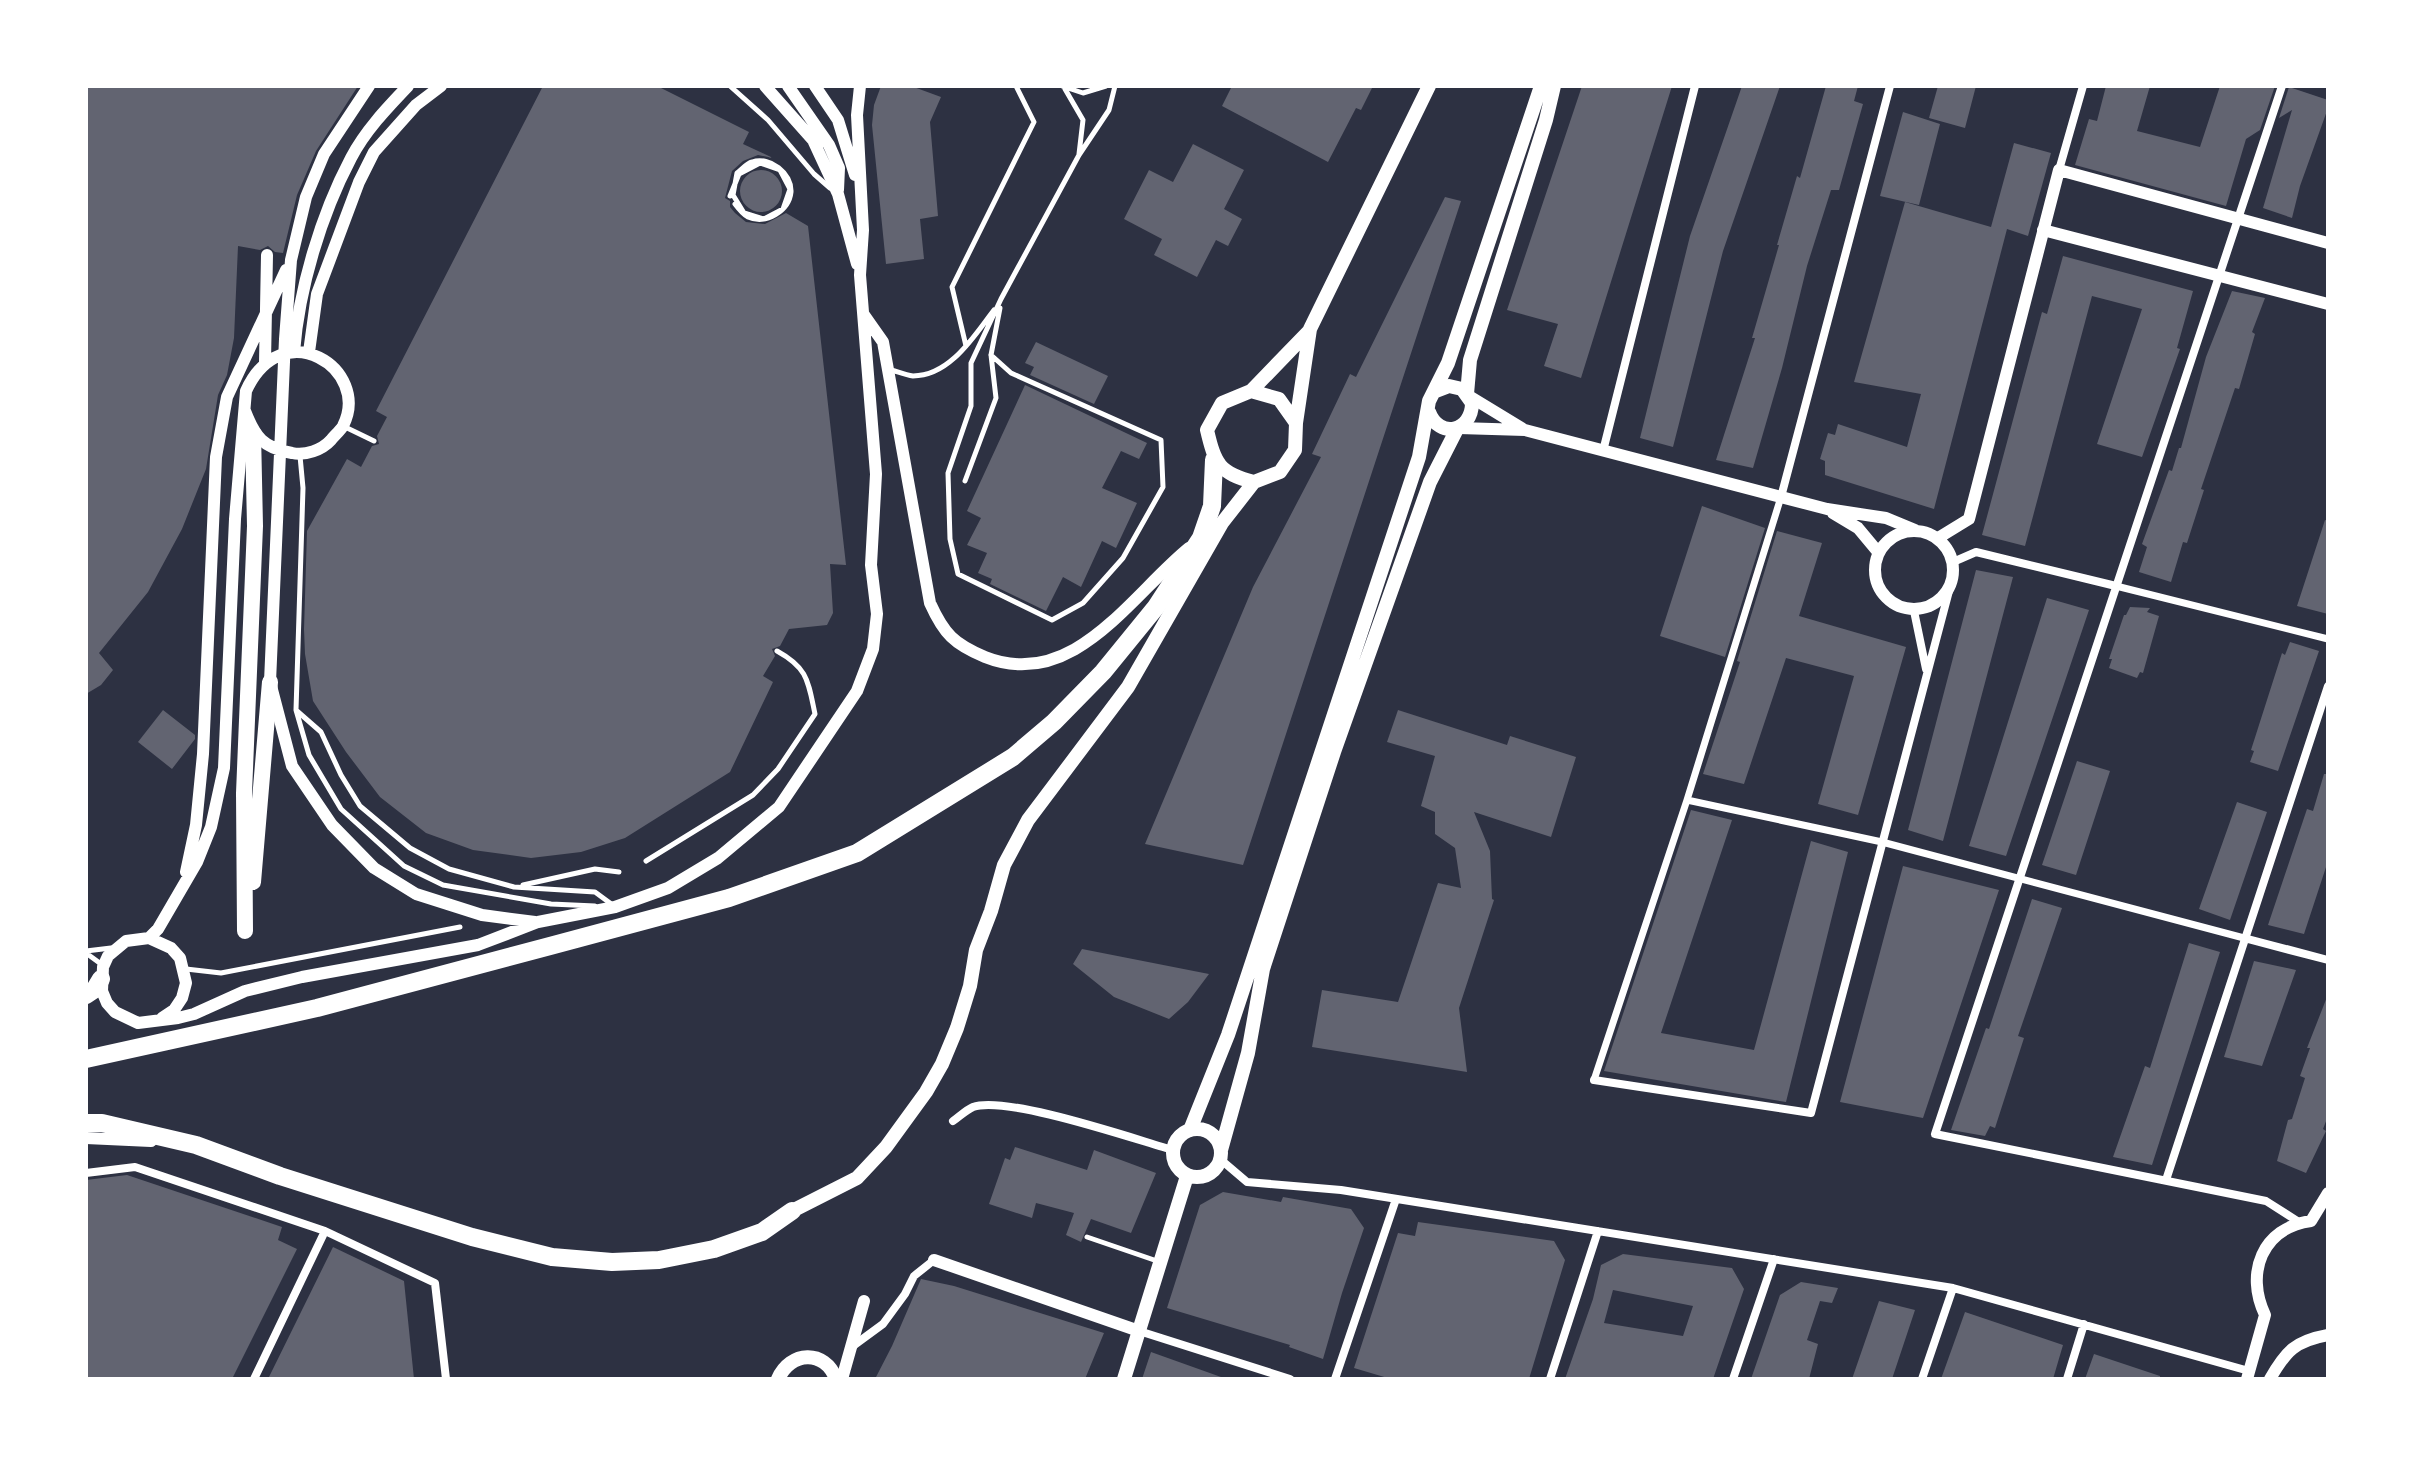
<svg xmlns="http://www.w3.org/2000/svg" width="2414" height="1465" viewBox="0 0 2414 1465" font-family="'Work Sans',sans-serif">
<rect width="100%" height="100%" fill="#2d3142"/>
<path fill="#626471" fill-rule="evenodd" d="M86,86H358L316,151L297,195L283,253L275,252L268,246L260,250L238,246L234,338L227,375L218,395L206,469L182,529L148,592L99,653L113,670L101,685L86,694Z
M543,86H657L749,132L743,144L773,158L758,155L743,161L732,171L725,198L730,201V207L735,213L746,222L765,224L786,213L808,226L846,565L830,564L833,613L827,625L789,629L780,646L772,649L775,656L763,676L773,682L730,772L625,838L581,852L531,858L473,850L426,833L380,797L346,752L313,701L305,654L304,629L307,531L347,459L361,467L372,446L379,444L377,436L387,417L376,411Z
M881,86H911L941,97L930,122L938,216L920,219L924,259L886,264L872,125L874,105Z
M1232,86H1373L1361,110L1356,108L1328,162L1222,106Z
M1582,86H1672L1581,378L1544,366L1558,324L1507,310Z
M1742,86H1780L1723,251L1673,447L1640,438L1690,236Z
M1826,86H1858L1854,101L1863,104L1839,190H1831L1807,266L1782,368L1753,468L1716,460L1755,338H1752L1779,245H1777L1797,176L1800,178Z
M1938,86H1976L1965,128L1929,118Z
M2106,86H2150L2137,131L2200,147L2220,86H2275L2260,130L2246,139L2226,206L2075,165L2089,119L2097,121Z
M2289,87L2328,100V108L2300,186L2292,218L2263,208L2292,110L2279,118Z
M1903,112L1940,124L1919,205L1880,196Z
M2014,143L2051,153L2028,236L2007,229L1934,509L1825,475V461L1820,459L1828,433L1835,435L1838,424L1907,447L1921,394L1854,382L1905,202L1991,227Z
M1193,144L1244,170L1224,209L1242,219L1228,246L1216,240L1197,277L1154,255L1162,239L1124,219L1149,170L1173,182Z
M740 191a21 21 0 1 1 42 0a21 21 0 1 1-42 0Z
M1445,197L1461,201L1243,865L1145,844L1253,587L1321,457L1312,454L1350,374L1356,377Z
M2063,256L2193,291L2177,348L2180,349L2142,457L2097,444L2142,309L2092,296L2025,546L1982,535L2042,312L2047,314Z
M2232,291L2265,298L2252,332L2255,334L2239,389L2235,388L2201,489L2204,490L2187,543L2183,542L2171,582L2139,572L2147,547L2142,544L2169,470L2172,471L2179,448H2181L2206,357Z
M1036,342L1108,376L1094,404L1030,375L1034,367L1025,363Z
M1025,385L1147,443L1139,459L1121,451L1102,488L1137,503L1116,548L1102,541L1081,587L1063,577L1046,611L990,584L992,579L978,573L987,553L967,545L981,518L967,511Z
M1702,506L1765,528L1725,657L1660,636Z
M2325,520L2328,521V614L2297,606Z
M1777,531L1822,543L1799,616L1906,647L1858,815L1818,804L1854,676L1786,658L1744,784L1703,774L1740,662L1737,661Z
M1976,570L2013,577L1943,841L1908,830Z
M2047,598L2089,610L2006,856L1969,846Z
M2130,607L2150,608L2147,612L2159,616L2143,673L2140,672L2137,678L2109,668L2112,659H2109L2124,615H2126Z
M2290,642L2319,651L2278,771L2250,762L2254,751L2251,750L2282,653L2285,655Z
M163,710L195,735V739L172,769L138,742Z
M1398,710L1507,745L1510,736L1576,757L1551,837L1474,812L1490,851L1492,899L1494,900L1459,1008L1467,1072L1312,1047L1322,990L1398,1002L1438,883L1461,888L1455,848L1435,834V812L1421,806L1435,756L1387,742Z
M2077,761L2110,771L2076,875L2042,865Z
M2324,774H2328V861L2304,934L2268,925L2307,809L2313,811Z
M2237,802L2267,812L2230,920L2199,909Z
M1691,810L1732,820L1661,1033L1754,1050L1811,841L1848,852L1786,1102L1604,1071Z
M1903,866L1999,890L1923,1118L1840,1102Z
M2032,899L2062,908L2018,1036L2024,1038L1995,1128L1990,1126L1985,1136L1951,1130L1986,1028L1989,1029Z
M2189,943L2220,952L2152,1165L2113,1157L2145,1066L2150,1068Z
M1082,949L1209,974L1188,1002L1169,1019L1114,997L1073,964Z
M2254,961L2296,970L2262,1066L2224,1057Z
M2327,997L2328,1116L2323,1129L2326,1131L2306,1173L2277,1161L2288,1120L2292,1119L2305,1078L2300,1076L2310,1048H2307Z
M1015,1147L1087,1170L1094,1150L1156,1173L1131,1233L1091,1219L1081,1242L1066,1235L1074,1213L1036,1203L1032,1218L989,1204L1005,1158L1010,1160Z
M127,1175L282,1227L278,1240L297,1249L232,1379H86V1180Z
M1223,1192L1281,1202L1283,1197L1351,1209L1364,1228L1342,1293L1323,1359L1289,1347L1290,1345L1167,1308L1200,1205Z
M1418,1222L1554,1241L1565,1260L1529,1379H1391L1354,1368L1398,1233L1415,1236Z
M333,1247L404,1281L414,1379H268Z
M1623,1254L1732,1268L1744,1289L1713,1379H1565L1593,1299L1601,1265ZM1613,1290L1693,1306L1683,1336L1604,1323Z
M921,1279L954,1286L1104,1333L1085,1379H875L892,1346Z
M1801,1282L1838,1288L1832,1303L1820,1301L1807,1340L1818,1344L1809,1379H1751L1780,1295Z
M1879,1301L1915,1310L1892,1379H1852Z
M1965,1312L2063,1345L2053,1379H1941Z
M1151,1352L1221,1377L1220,1379H1142Z
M2094,1354L2160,1376V1379H2085Z"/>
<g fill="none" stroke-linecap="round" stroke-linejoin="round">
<path stroke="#fff" stroke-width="5" d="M730,86L768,120L814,174L830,188
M1062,86L1083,93L1106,86
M1065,89L1083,120L1079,154
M730,196L739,174L760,163L780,170L790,189L783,209L764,219L744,213L733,195L737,173C741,170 747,163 752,162C770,156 792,173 791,192C789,211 766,225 748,217C744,215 738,208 735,204
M966,346L952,287L1034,122L1016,86
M991,355L1011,373L1161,440L1163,487L1123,558L1083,603L1052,620L958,574L950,539L948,473L971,406V363L1001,299L1079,155L1109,110L1115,86
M888,369C896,371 905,375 913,376C950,376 974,336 994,310
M343,426L374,441
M300,456L303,488L296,710L309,755L341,809L404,866L443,885L551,904L595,906
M965,481L996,398L991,355L1000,308
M297,711L321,732L341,775L360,806L410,848L449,869L514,887L595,892L614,906
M646,861L753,795L778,769L815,714C808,681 808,668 777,651
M523,885L595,869L619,872
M86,951L111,948
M86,953L101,964
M186,969L221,973L460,927
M1087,1237L1160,1262"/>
<path stroke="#fff" stroke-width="7" d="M2116,586L2328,639
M1687,800L1882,842L2244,938
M1594,1080L1687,800L1781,497"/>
<path stroke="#fff" stroke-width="8" d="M2282,86L1935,1134L2266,1201L2299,1222
M2059,170L2083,86
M1603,451L1695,86
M1781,497L1890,86
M1953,562L1976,552L2116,586
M1914,611L1926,669
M2244,938L2328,960
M1594,1080L1811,1113L1949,591
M953,1121C959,1117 966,1110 973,1107C1006,1095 1134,1139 1173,1150
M1220,1159L1247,1182L1341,1190L1953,1288L2249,1371
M86,1173L135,1167L325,1231L435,1283L446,1379
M2166,1180L2328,686
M1139,1331L1290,1379
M853,1346L883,1324L905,1294L914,1276L934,1260
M254,1379L325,1231
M1335,1379L1396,1199
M1550,1379L1598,1231
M1733,1379L1774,1259
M1922,1379L1953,1288
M2067,1379L2084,1324"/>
<path stroke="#fff" stroke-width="12" d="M369,86L324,154L306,197L291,260L285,339L270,682L292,766L332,825L374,868L416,894L482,915L535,922
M765,86L813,140L838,194L857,264
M788,86L829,145L839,168L838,190
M815,86L838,120L855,175
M2043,230L2328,304
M864,315L883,342L930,603C944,634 954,644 985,657C1073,692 1131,595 1189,548
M294,352C299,288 321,215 351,158C365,131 387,108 408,86
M309,352L317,294L359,182L374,152L416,105L441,86
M265,362L267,255
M1469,396L1523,429
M1459,428L1525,430L1827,509L1886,518L1915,530
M1833,513L1858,528L1878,552
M1875 570a39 39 0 1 1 78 0a39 39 0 1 1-78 0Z
M1938,538L1969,519L2059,170L2328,243
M186,872L196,825L203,754L216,457L227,397L286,270
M149,938L158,929L197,862L211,827L224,768L235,519L246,391C282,312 372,369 343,426C340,431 334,436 331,440C322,450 305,456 292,453C263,448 255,437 245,411
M162,1018L174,1010L182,998L186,983L180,958L171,948L149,938L126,941L108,956L103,967L102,991L107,1003L115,1012L138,1023L178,1018L194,1014L245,991L302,977L478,945L538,922L615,907L668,888L718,858L779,807L857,691L873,649L877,614L871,565L876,474L860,275L863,230L857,115L860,86
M86,1138L151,1141
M934,1260L1139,1331
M842,1379L864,1301
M2247,1379L2265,1315C2245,1273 2262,1228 2311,1221L2328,1193
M2270,1379C2286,1351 2295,1341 2328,1335"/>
<path stroke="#fff" stroke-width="14" d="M1251,391L1279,399L1296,423
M1467,394L1470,360L1546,120L1554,86
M1429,412C1439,439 1472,432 1472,403L1462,389L1449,386L1436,391
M1254,482C1219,473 1215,464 1207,430L1222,403L1251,391L1310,330
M1173 1153a24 24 0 1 1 48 0a24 24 0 1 1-48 0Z
M1190,1130L1228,1035L1419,457L1429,401L1448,363L1541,86
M1221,1150L1248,1053L1263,969L1334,752L1430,482L1457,429
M792,1211L857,1178L886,1147L926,1092L942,1064L957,1028L970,986L976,950L991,911L1004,865L1028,820L1128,687L1222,523L1254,482L1280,472L1295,450L1296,423L1310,329L1429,86
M778,1379C790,1351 825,1349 836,1379
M1124,1379L1187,1176"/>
<path stroke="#fff" stroke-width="16" d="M253,882L270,682
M245,931L244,793L255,526L253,433"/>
<path stroke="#fff" stroke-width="18" d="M86,995L95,989L101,979
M86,1059L317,1008L550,946L729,898L857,853L1013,757L1054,722L1103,672L1156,607L1201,538L1212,506L1214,460
M86,1123H102L196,1145L280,1176L472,1237L552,1257L612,1262L659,1260L714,1249L762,1232L792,1211"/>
</g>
<rect width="2414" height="1465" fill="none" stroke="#ffffff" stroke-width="176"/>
</svg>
